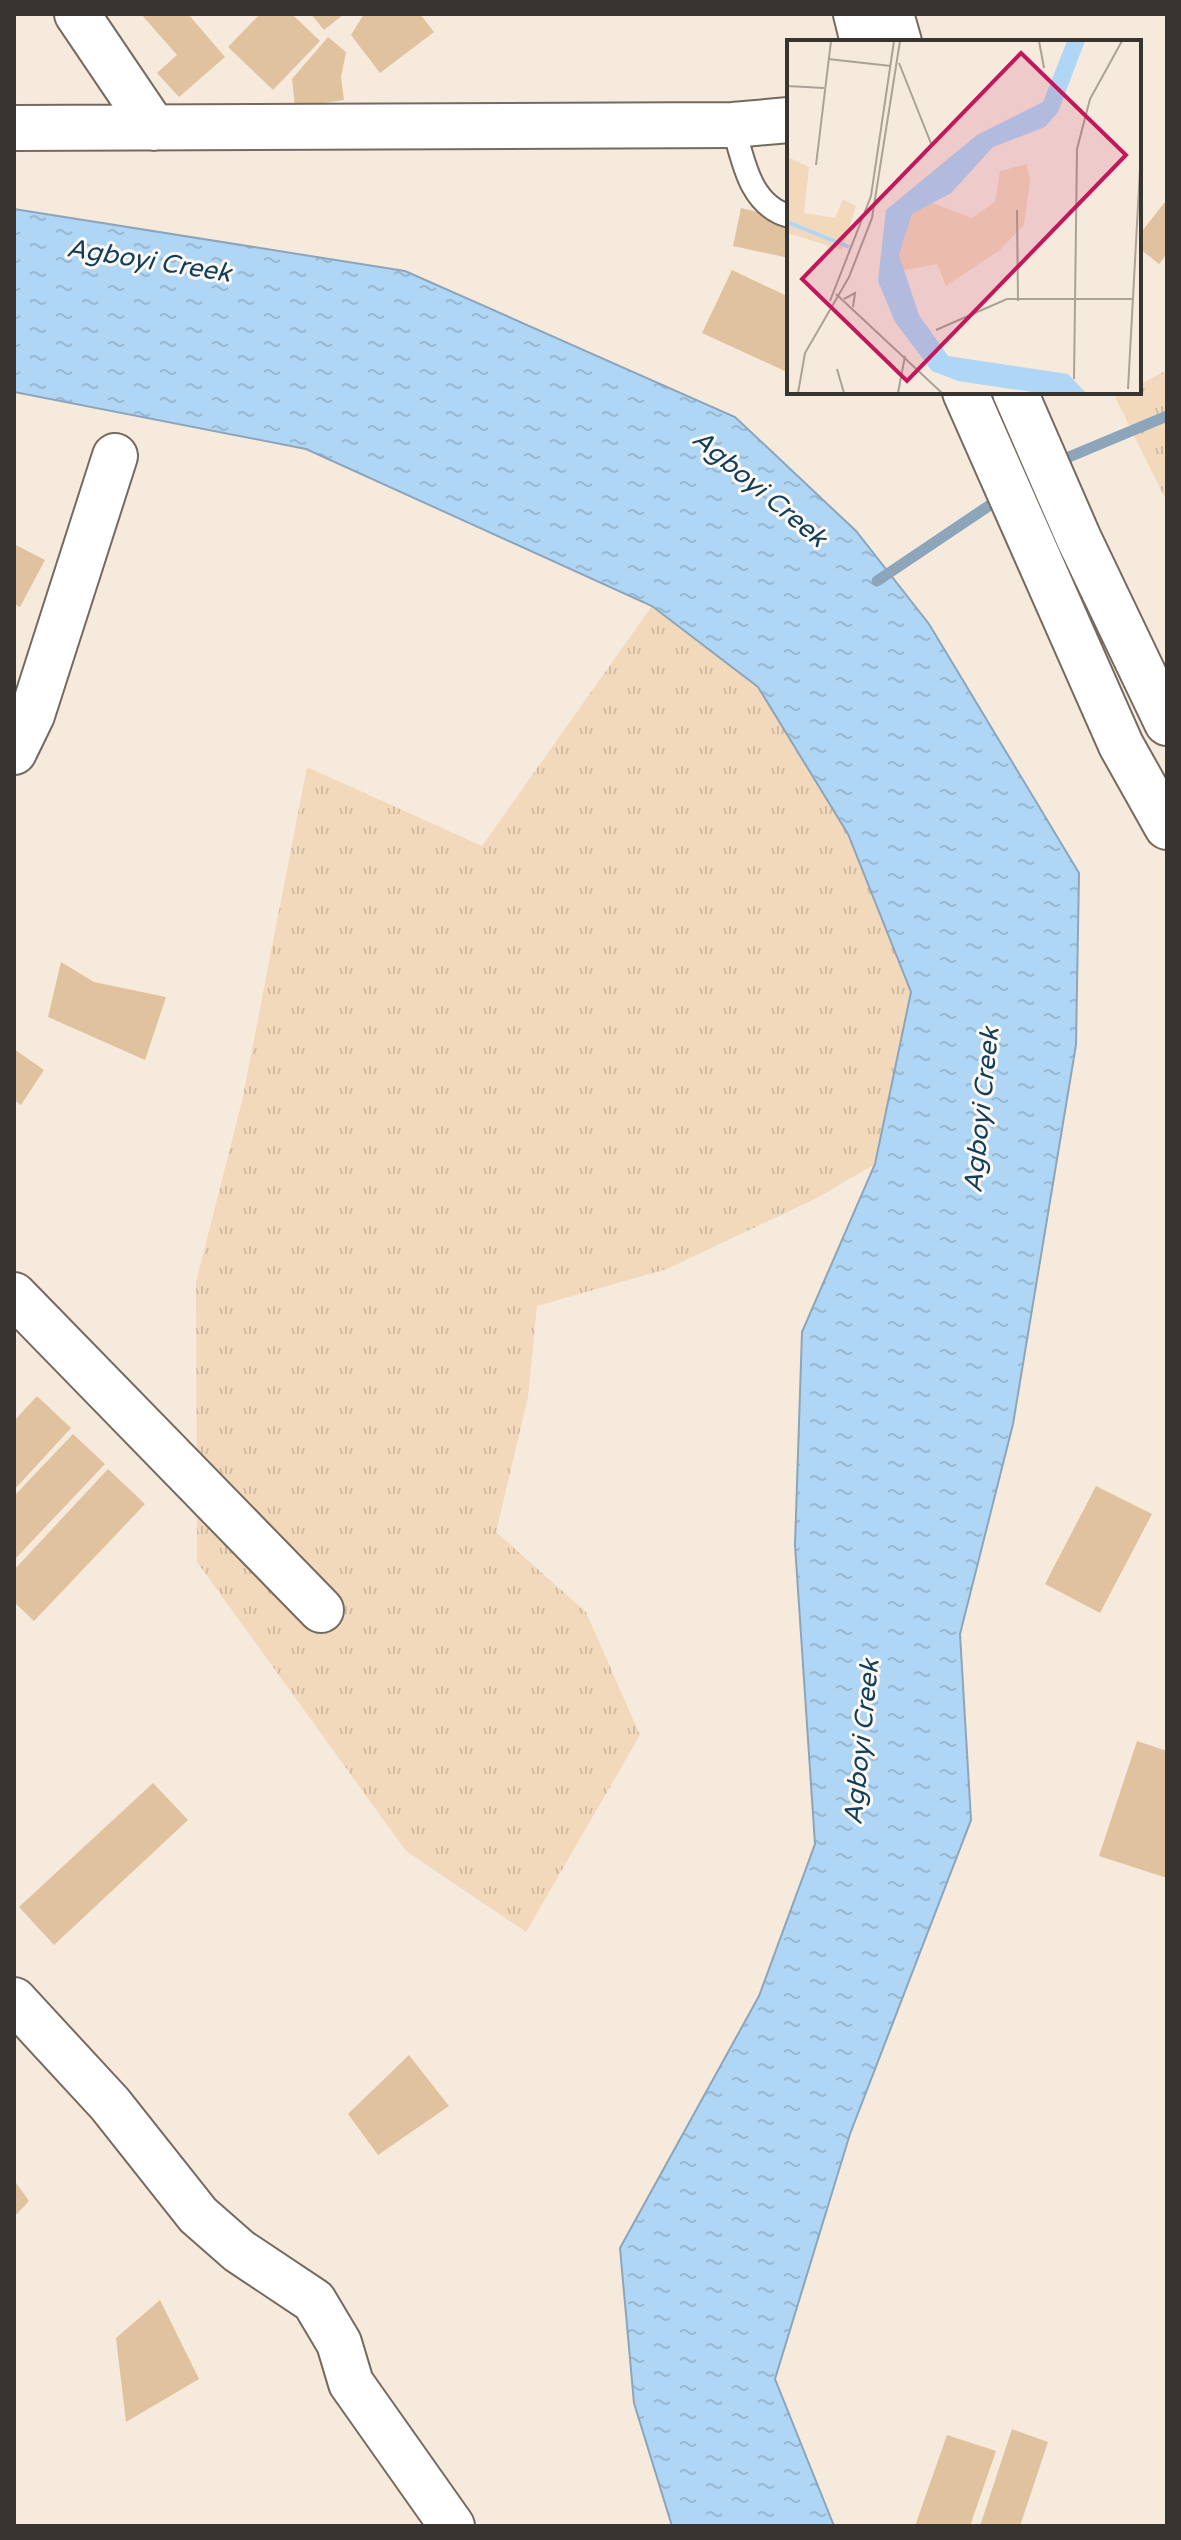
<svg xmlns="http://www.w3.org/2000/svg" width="1181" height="2540" viewBox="0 0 1181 2540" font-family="'Varela Round',sans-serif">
<defs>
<pattern id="grass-tufts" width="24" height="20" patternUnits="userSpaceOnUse" patternTransform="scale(2)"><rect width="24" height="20" fill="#f3d9bc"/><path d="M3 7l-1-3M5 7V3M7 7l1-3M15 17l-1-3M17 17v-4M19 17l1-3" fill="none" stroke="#d1bba2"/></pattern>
<pattern id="water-ripples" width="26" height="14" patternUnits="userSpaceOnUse" patternTransform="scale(2)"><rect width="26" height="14" fill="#b0d6f5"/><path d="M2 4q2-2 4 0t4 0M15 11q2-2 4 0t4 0" fill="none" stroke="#98b8d2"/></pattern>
</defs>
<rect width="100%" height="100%" fill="#f6eadd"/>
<path fill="url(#grass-tufts)" d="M1167,370V502L1115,397L1125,392H1139V385Z
M652,606L758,687L848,834L912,992L875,1164L815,1199L667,1269L537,1306L528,1397L496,1532L586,1612L640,1735L526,1932L406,1851L197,1562L196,1282L242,1101L307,767L482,846Z"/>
<path fill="url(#water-ripples)" stroke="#8ca5ba" stroke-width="2" d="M14,209L405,271L735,417L856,531L929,624L1079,873L1076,1045L1013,1424L960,1634L971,1820L850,2134L775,2379L834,2526H672L634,2403L620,2248L759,1996L815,1844L795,1545L802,1332L875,1164L911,992L848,834L758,687L652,606L306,449L14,392Z"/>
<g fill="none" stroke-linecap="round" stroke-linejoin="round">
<path stroke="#8ca5ba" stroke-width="11" d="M1057,462L1167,416
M877,581L1002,497"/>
</g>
<path fill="#e1c29e" d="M141,14H188L225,57L179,97L157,73L177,55Z
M260,14H292L320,41L273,90L228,47Z
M311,14H344L324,30Z
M364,14H420L434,32L380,73L351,35Z
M328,37L346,52L341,77L344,100L295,107L292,79Z
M1164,203L1167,205V254L1159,264L1139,248V235Z
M741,208L789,219V258L733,246Z
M732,270L789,297V373L702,333Z
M14,544L45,560L20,607L14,604Z
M61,962L94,982L166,997L145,1060L48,1017Z
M14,1049L44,1070L21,1105L14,1100Z
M37,1396L71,1428L14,1490V1421Z
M73,1434L105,1464L14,1560V1496Z
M108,1469L145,1504L34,1621L14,1602V1570Z
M1096,1486L1152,1514L1100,1613L1045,1584Z
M1137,1741L1167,1751V1878L1099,1856Z
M153,1783L188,1820L54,1945L19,1907Z
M409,2055L449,2106L378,2155L348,2114Z
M14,2180L29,2201L14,2217Z
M160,2300L199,2379L126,2422L116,2338Z
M1012,2429L1048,2442L1020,2526H980Z
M947,2435L996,2451L970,2526H915Z"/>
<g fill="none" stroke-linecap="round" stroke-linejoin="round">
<g stroke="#756a5f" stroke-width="26">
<path id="service" d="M733,125C743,159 749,205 789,216"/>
</g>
<g stroke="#756a5f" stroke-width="48">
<path id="minor" d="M77,14L154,128
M14,128L733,125L789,120
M14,752L32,715L115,456
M14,1295L321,1610
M14,2000L110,2104L198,2215L239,2251L314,2301L339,2343L351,2383L452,2526"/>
</g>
<g stroke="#756a5f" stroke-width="48">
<path id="tertiary" d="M856,14L863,42
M891,14L899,42
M965,392L1121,745L1167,827
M1015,392L1079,539L1167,723"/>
</g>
<use href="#service" stroke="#fff" stroke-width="22"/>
<use href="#minor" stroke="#fff" stroke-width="44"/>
<use href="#tertiary" stroke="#fff" stroke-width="44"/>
</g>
<g text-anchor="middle" stroke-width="6" stroke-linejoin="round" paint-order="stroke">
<g font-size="26" font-style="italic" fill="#103e5c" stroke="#fef9f3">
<text transform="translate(149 260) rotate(9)" y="9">Agboyi Creek</text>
<text transform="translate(760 488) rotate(40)" y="9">Agboyi Creek</text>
<text transform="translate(981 1110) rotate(-84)" y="9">Agboyi Creek</text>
<text transform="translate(861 1742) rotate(-84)" y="9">Agboyi Creek</text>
</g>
</g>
<g transform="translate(787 40)">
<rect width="354" height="354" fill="#f6eadd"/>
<path d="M1,117L22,127L17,173L48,178L56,159L69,166L55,210L0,193ZM240,124L243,141L237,185L213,210L159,246L150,224L114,231L112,215L125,174L143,162L185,178L208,162L213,131Z" fill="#f3d9bc"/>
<path d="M280,1H298L271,72L258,87L206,107L164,153L125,174L112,215L132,275L161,316L281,334L299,353H252L171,341L145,331L108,282L91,241L99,170L190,95L256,62Z" fill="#b0d6f5"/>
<path fill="none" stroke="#b0d6f5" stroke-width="4" d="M0,182L62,207"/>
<path fill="none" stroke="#aaa197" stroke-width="2" d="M252,1L257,28M41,19L104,26M112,23L145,106M0,46L37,48M354,74V110M29,125L44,1M230,170L231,261M49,254L155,353M57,259L68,253L66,267M43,261L84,156L107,1M149,290L220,259H345M50,329L57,353M287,339L290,109L303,59L335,1M341,349L354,111M11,353L18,313L62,237L85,178L113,1M111,353L118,316"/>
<path fill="#c2185b" fill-opacity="0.15" stroke="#c2185b" stroke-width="4" d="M234,13L339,115L120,341L15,239Z"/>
<rect width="354" height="354" fill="none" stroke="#38342f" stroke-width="4"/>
</g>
<rect width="1181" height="2540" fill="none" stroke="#38342f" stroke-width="32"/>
</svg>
